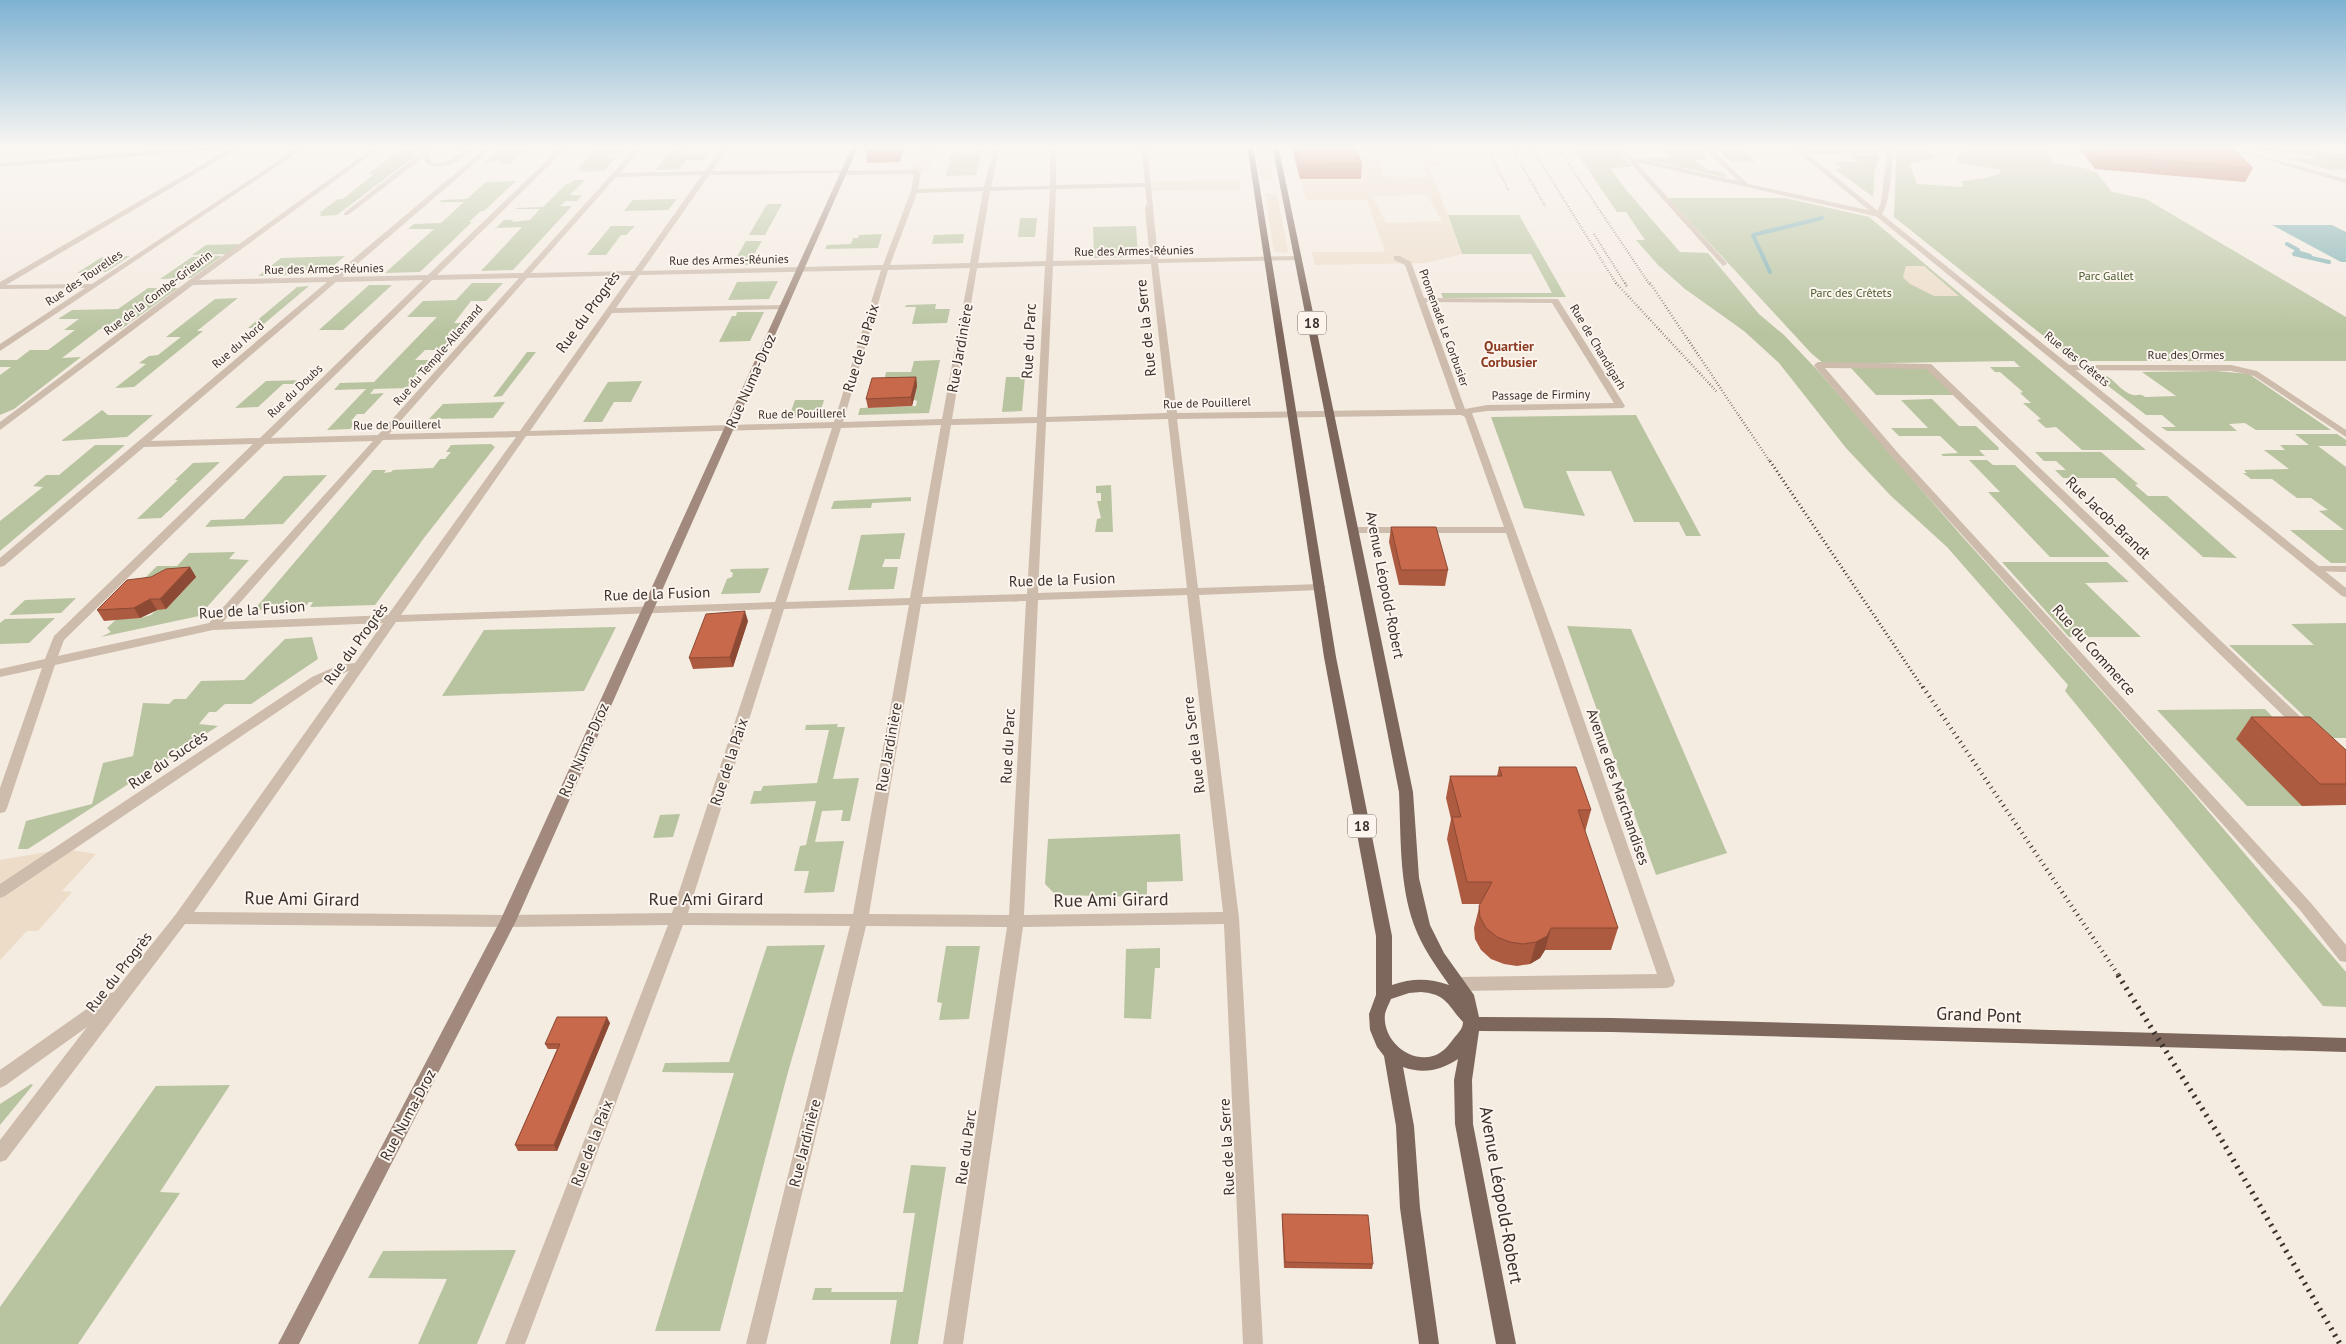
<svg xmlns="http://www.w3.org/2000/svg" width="2346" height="1344" viewBox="0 0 2346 1344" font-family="'PT Sans',sans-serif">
<rect width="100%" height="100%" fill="#f4ebe1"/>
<path fill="#b8c4a0" d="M407,145H417L420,149L412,155L415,156L337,215L319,216L322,213H319L338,199H343L374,174H368Z
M600,145H628L620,154H608L606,158H616L604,171L580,172L582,170H578L580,166Z
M676,145H705H688L681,155L709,154L705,160H686L678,170H655Z
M1571,145H1612L1632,167L1610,168L1627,191L1680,252L1708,253L1759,314L1784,335L1820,373L1960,534L2185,784L2346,972V1007L2323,1006L2065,691L2068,685L1947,547L1891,496L1846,448L1779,363L1744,331L1685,289L1658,265L1636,240H1645L1626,212H1617Z
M1658,145H1695L1708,159L1695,160L1701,166L1706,168V170L1723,172L1727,176L1724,177L1639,158H1671Z
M1713,145H1738L1756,162H1731Z
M1802,145H1874L1879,153L1811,154Z
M1983,145H2041L2054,163L2084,168L2097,173L2112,192L2146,199L2346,317V361H2075L1894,217L1896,160L1898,150L1918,147L1938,157L1910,164L1917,184L1964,187L1961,181L1986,178L2001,173L2000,170L1957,162L1958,156L1969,150L1984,147Z
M524,150L510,164H498L501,160L483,164L498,151Z
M977,151H982L976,175L946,176L952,152L976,155Z
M1850,155H1880L1875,169L1873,197L1835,169L1842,168L1835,162H1859Z
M2312,156L2346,158V170H2331L2288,158L2316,159Z
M574,180H585L570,195H582L577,201H566L560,206H572L513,270L481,271L522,227L496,228L504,220H513L512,222L530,220L540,209H515L517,208L543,207L566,184L571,183Z
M516,181L484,211H481L469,222H472L420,272L385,273L434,229H408L414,224L441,223L464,202H439L442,200L467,199L486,182Z
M1668,198H1785L1869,217L2146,450H2082L2056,427L2046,428L2037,420L2041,419L2023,403H2031L2020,393L2023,392L2000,372H1995L1990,367H2020L2014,361L1824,364L1811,353Z
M677,199L668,210L624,211L633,200Z
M767,204H782L765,235H749Z
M1448,215H1519L1566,297L1443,298L1441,293H1552L1531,254H1462Z
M1020,218H1037L1035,237H1018Z
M611,226H635L626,235H621L606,255H587Z
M1136,226L1138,257L1094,258L1093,227Z
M882,234L878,248L825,249L827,245L851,244L853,238H858L859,235Z
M964,234L963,243L932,244L934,235Z
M746,241H762L748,265H732Z
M241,244L228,254L192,255L206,245Z
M130,256L106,272L77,273L102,257Z
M222,256L191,278L160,279L192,257Z
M345,256L324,274L258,276L281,258Z
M778,281L769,299L728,300L737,282Z
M472,283H503L486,301H471L454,323H467L441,350H425L415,360H432L407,388L374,389L370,394L384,393L364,414H357L351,421H358L350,429L327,430L366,389L334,390L340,383L374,382L437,317H407L423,301L456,300Z
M369,285H392L343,330H319Z
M309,286L259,328H248L297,287Z
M148,288H178L121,329H100L62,358L81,357L14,409L0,415V375L11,367H0V360H17L30,350H48L75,330H64L79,319H58L72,310L118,309Z
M238,298L197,331H203L134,387L115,388L146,364L139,363L149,356L158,355L181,337H166L215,299Z
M936,304L935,309H950L947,323L912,324L916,307H905L906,305Z
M737,312H764L750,341L719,342L732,316H736Z
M527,352H536L502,396L493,397Z
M940,360L929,413L858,415L860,408L916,406L917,401L883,387L886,372H911L914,361Z
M1850,367H1925L1955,395H1876Z
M2216,371L2249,374L2331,430H2256L2245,423L2229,424L2237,431H2167L2161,427H2176L2162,415H2146L2090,372C2114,372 2116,390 2133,395C2138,396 2140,393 2145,397L2176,396L2142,372Z
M1006,377H1025L1022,411L1002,412Z
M307,380L303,384H283L258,407L235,408L266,381Z
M642,381L631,402H614L602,422H583L608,382Z
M1932,399L1959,426H1976L1999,448L1998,450H1979L1985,456H1943L1941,454L1958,453L1940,436H1899L1891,428H1928L1901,400Z
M795,400H824L819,416L789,417Z
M505,402L493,418L429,419L443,404Z
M102,410L108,415H153L127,437L61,441Z
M1636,415L1701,536H1686L1679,522H1634L1611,471H1566L1585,516L1524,508L1491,417Z
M2295,434H2337L2346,440V446H2318L2346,467V563H2331L2290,530H2344L2319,511L2328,510L2311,498H2297L2272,479H2251L2243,473H2247L2244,470L2289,469L2264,450H2285L2280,445H2309Z
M491,444L495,447L424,538L375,605L310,607L313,602H309L304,608L254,610L373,470H386L384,473L391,472L393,470L433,468L440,459H445L451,452H446L451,445Z
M95,445H125L0,551V521L43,487L33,486L46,475H59Z
M2035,452H2101L2138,484L2135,485L2148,496H2167L2237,558L2203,557L2115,478H2063L2055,470H2066L2056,461H2044Z
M1969,460H1987L1993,465H2015L2110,557H2050L1988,492H2000Z
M220,462L161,518L137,519L178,480H175L193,463Z
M327,475L283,524L205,527L211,520L244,519L284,476Z
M1111,485L1113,532H1095L1097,519L1101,518L1097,501H1101V493H1096V486Z
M911,497V501L872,503L871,508H868L831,509L834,501Z
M905,533L900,559H885L882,567H898L894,589L848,590L861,535Z
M235,552L229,559L249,560L199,616L101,637L111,632L107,628L125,611L140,618L151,615L156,610L133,590L157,566H177L189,553Z
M2002,562H2107L2129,582L2085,583L2141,637H2069Z
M769,568L760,593L721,594L727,579L732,577L733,573L730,571L731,569Z
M76,598L61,613L9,615L25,600Z
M55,618L29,643L0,644V623L5,619Z
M2346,623V738H2327L2229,645H2314L2291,624Z
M1567,626L1631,629L1727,853L1656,875Z
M616,627L584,691L442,696L484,630Z
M312,637L318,659L251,704H225L216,712H209L199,724L218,726L28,849H18L26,821L92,804L103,763L133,756L143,703L169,704L174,699H186L201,681L244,680L285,639Z
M2265,709L2293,738L2302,806H2247L2157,710Z
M838,724L837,727H845L833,779L859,778L850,821H841L843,810L822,811L815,842L844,841L834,892L804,893L809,871H794L800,846L806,845L816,801L750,804L754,791H761L763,786L817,783L829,730H805L806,725Z
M680,814L673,837L653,838L660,815Z
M1180,834L1183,881L1147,882V897L1056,895L1045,884L1048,839Z
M825,945L788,1072L720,1331H655L734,1073L662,1072L665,1063L729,1062L767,946Z
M946,946H980L969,1019L939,1020L942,1003L937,1002Z
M1160,948V968H1155L1151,1019L1124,1018L1126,949Z
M31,1084L33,1085L0,1125V1104Z
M230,1085L160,1192L180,1193L78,1344H0V1307L156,1086Z
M911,1165L946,1167L918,1344H890L897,1300H812L815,1288H832L831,1292H903L915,1213H903Z
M516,1250L477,1344H418L447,1279L368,1278L383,1251Z"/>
<path fill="#ecdcc8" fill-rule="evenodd" d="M920,145H935L929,171H910Z
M1256,145H1268L1273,180L1261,179Z
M1351,145H1432L1441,166H1429L1462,254L1425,263L1315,265L1312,252H1385L1367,200H1306L1301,180H1364ZM1382,159L1423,161L1426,178L1383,176ZM1427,195L1442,221L1386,223L1372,196Z
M1239,180L1240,190L1148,191L1147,182Z
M1265,193L1277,195L1288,251L1285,253L1274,251Z
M1906,266H1924L1959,296H1934L1910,284L1903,277Z
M65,849L96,854L62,891L72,892L38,931H27L0,960V860Z"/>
<path fill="#7fb0b2" d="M2272,225H2332L2346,232V262H2341Z"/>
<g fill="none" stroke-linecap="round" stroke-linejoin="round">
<path stroke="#7fb0b2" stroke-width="4" d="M2287,244L2298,250L2295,253
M2310,256L2297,252L2294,254L2329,262
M1770,272L1753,235L1822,218"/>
<path fill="#cdbbac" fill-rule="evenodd" d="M231,145H260L239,148L6,285L92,284L302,145H309L0,351V344L85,288L0,289V282L229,149L0,167V163Z
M377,145H384L199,280L332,277L489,145H496L342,277L428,275L563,145H570L437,275L523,273L638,145H644L620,173L705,171L724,145H730L712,171L918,170L921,172L918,189L984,187L994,145H1000L991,187L1050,186V145H1056V185L1145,183L1141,145H1147L1158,259L1299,256L1303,258L1299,260L1158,263L1177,413L1456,409L1405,265L1394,260V256H1400L1411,262L1424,298L1558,299L1625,406L1623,408L1487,411L1472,413L1563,660L1675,981L1673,986L1667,988L1458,991L1452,989L1450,984L1452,979L1458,977L1657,974L1506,533H1354L1349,530L1354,527H1504L1465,417L1461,415L1177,419L1198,588L1320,584L1326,587L1320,590L1199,595L1239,918L1263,1344H1243L1224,924L1023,927L963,1344H943L1007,927L866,926L766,1344H746L850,926L683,925L525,1344H505L668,925L508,927L185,924L6,1160L0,1162V1140L87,1027L6,1085L0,1088V1070L108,994L114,992L176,914L349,671L320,683L5,896L0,898V884L312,677L339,665L355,663L383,623L213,630L55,665L7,808L5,812L0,813V788L42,668L0,677V669L45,659L54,636L253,444L144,447L4,566L0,567V558L327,282L193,285L0,430V422L188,281ZM840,173L843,175L914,174L911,191L883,265L642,271L709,175ZM702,175L634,271L531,273L616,177ZM1145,187L1147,203L1145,209L1150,259L1053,261L1056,189ZM1050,189L1046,261L978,263L990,191ZM983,191L970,263L890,265L917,193ZM1151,264L1167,413L1046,417L1053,266ZM1045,266L1037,417L952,419L977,268ZM970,268L942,419L843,422L888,270ZM881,270L834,422L530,431L612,313L784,309L788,307L784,305L616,308L639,275ZM631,275L520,431L389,434L527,278ZM519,278L378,435L271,438L432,280ZM423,280L260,438L151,441L336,282ZM1426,302L1552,303L1614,403L1487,405L1465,409ZM1168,419L1187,588L1038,593L1046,422ZM1037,423L1027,594L922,597L951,425ZM941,425L910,598L786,602L841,428ZM832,428L775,602L401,615L526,436ZM516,437L388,615L223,622L383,440ZM373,441L209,623L58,656L64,640L265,444ZM1187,595L1223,912L1024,915L1038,600ZM1026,601L1009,915L869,914L921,604ZM909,605L853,914L688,913L784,609ZM772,609L672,913L508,915L194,912L396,622Z
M422,145H428L431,161C451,170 459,145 477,145C463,160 446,173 426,163L424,157L348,215H344V213L423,151Z
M1614,145H1620L1631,157L1738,181L1701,145H1708L1748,184L1877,212L1881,202L1887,155L1880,145H1886L1893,155C1891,169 1890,211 1879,217L1636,162L1726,262L1727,264L1723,266Z
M2206,145H2234L2346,154V158Z
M2254,154L2346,179V183L2254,156Z
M1818,362L1931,364L2309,725L2311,728L2309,731H2299L1926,369L1825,368L1898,453L2310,902L2346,945V962L2340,961L2300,910L1892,457L1815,367L1814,365Z
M2068,365H2231L2257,371L2346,430V437L2254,376L2231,371L2065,370L2064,368Z
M2315,566H2346V572L2311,571L2309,569Z"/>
<path fill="#cdbbac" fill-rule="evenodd" d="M1789,145H1796L2346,588V597L2342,596Z"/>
<path fill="#a18a7d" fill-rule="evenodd" d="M853,145H859L516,921L299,1344H278L500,921Z"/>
<path fill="#7d675c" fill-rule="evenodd" d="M1247,145H1253L1336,657L1392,936V985C1412,978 1429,978 1449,985C1436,966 1422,947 1414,925C1399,883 1401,836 1399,792L1272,145H1278L1413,792L1419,878L1430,925L1444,953L1474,995L1479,1017L1612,1018L2346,1038V1052L1612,1032L1479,1031L1472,1080L1473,1124L1516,1344H1496L1455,1124L1454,1080L1458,1059C1440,1071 1423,1074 1403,1067L1414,1126L1420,1208L1439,1344H1419L1400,1208L1396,1126L1384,1056L1377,1047L1370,1030L1369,1014L1376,995V936L1324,657ZM1421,992C1447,994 1448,1006 1463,1022C1463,1029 1458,1033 1454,1038C1448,1046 1443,1053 1433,1056C1408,1063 1382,1039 1385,1014C1386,1009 1389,1004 1391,999L1409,993Z"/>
<path stroke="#3b302b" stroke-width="2" stroke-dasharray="0.5 2" stroke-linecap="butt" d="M1485,145L1509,191
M1510,145L1545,206
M1530,145L1617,285
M1556,145L1650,285
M1594,234L1626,285"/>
<path stroke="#3b302b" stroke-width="2.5" stroke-dasharray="0.5 2.5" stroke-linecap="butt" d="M1616,283L1718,393
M1625,283L1627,287
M1650,283L1770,462"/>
<path stroke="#3b302b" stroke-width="3" stroke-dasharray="1 3" stroke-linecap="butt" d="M1770,461L1923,688"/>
<path stroke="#3b302b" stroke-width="4.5" stroke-dasharray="1 4.5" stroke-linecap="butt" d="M1923,687L2119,976"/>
<path stroke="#3b302b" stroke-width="5.5" stroke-dasharray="2 5.5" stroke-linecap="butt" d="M2118,975L2220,1137L2340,1344"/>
</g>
<path fill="#ac5a40" d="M865,145H905L900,162L867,163Z
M1291,145H1354L1362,164L1361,179H1300Z
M2077,145H2229L2253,168L2245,182L2095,169Z
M916,377L917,386L912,406L868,408L866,399Z
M1391,527L1448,570L1445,586L1399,585L1389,542Z
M190,567L196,577L166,609L157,610L140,618L104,621L97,610L151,577Z
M748,621L733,667L693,669L689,658Z
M2251,717L2346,750V805L2302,806L2236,739Z
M1499,767L1591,810L1585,832L1618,928L1611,950H1545L1540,958L1530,964L1517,966L1504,964L1491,959L1481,950L1475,939L1474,928L1480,904H1462L1447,839L1451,819L1446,798L1450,776H1497Z
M610,1023L557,1151H518L515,1145L557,1049H548L545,1044Z
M1282,1214L1373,1264L1372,1269L1284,1268L1282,1219Z"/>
<path fill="#8c4a34" d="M898,145H905L900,162Z
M916,377L917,386L912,406L911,397Z
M190,567L196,577L166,609L160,599Z
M150,599L157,610L140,618L134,608Z
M745,611L748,621L733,667L730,657Z
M1551,928L1545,950L1540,958L1530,964L1536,942Z
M607,1017L610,1023L557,1151L554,1145Z"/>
<path fill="#c8694b" stroke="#8c4a34" d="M1296,145H1354L1362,164L1301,165Z
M2094,145H2229L2253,168L2101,155Z
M916,377L911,397L866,399L872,378Z
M1391,527H1436L1448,570H1401Z
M190,567L160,599H150L134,608L97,610L127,580L151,577L166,569Z
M745,611L730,657L689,658L706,614Z
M2251,717H2310L2346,750V784H2320Z
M1499,767H1576L1591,810H1578L1618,928H1551L1547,936L1536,942L1523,944L1510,942L1497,937L1486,928L1480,917L1479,906L1492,882H1467L1452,817H1461L1450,776H1502Z
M557,1017H607L554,1145H515L560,1044H545Z
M1282,1214L1368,1215L1373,1264L1285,1262Z"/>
<linearGradient id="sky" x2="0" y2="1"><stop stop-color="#7eb2d2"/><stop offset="0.44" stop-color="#faf6f2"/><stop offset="1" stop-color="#faf6f2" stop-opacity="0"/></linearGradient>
<rect width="2346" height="333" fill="url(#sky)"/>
<g text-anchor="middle" stroke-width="4" stroke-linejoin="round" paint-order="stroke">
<g font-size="12" fill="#3b302b" stroke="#fbf5ee">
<text transform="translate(1134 251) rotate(-1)" y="4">Rue des Armes-Réunies</text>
<text transform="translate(729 260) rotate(-1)" y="4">Rue des Armes-Réunies</text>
<text transform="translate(324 269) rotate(-1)" y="4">Rue des Armes-Réunies</text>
<text transform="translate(84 278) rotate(-34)" y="4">Rue des Tourelles</text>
<text transform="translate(158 293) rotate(-37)" y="4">Rue de la Combe-Grieurin</text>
<text transform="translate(1444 328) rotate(70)" y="4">Promenade Le Corbusier</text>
<text transform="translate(238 345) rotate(-41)" y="4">Rue du Nord</text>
<text transform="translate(1598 347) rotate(59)" y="4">Rue de Chandigarh</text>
<text transform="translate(438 355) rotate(-49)" y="4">Rue du Temple-Allemand</text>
<text x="2186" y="359">Rue des Ormes</text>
<text transform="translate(2077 359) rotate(39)" y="4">Rue des Crêtets</text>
<text transform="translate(295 391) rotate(-44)" y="4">Rue du Doubs</text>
<text transform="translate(1541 395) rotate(-1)" y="4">Passage de Firminy</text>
<text transform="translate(1207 403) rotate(-2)" y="4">Rue de Pouillerel</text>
<text transform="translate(802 414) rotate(-1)" y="4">Rue de Pouillerel</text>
<text transform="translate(397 425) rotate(-1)" y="4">Rue de Pouillerel</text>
</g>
<g font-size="12" fill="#4a5a2e" stroke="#fbf5ee">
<text x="2106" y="280">Parc Gallet</text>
<text x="1851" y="297">Parc des Crêtets</text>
</g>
<g fill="#fbf5ee" stroke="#756b66" stroke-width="1">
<rect x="1298" y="311.5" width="28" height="23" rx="4"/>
<rect x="1348" y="814.5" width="28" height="23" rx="4"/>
</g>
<g font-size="14" font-weight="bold" fill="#3b302b">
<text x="1312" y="328">18</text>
<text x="1362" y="831">18</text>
</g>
<g font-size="14" font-weight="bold" fill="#8c3b22" stroke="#fbf5ee">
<text x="1509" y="351">Quartier<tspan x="1509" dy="16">Corbusier</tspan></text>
</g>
<g font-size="15" fill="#3b302b" stroke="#fbf5ee">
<text transform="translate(588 312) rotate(-54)" y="5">Rue du Progrès</text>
<text transform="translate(1146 328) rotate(-96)" y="5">Rue de la Serre</text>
<text transform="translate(1029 341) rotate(-87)" y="5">Rue du Parc</text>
<text transform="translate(861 348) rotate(-73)" y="5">Rue de la Paix</text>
<text transform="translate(960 348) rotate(-80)" y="5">Rue Jardinière</text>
<text transform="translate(751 381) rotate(-66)" y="5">Rue Numa-Droz</text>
<text transform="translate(2108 518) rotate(44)" y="5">Rue Jacob-Brandt</text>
<text transform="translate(1062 580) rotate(-2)" y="5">Rue de la Fusion</text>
<text transform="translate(1385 585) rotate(79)" y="5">Avenue Léopold-Robert</text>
<text transform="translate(657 594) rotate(-2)" y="5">Rue de la Fusion</text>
<text transform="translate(252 610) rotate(-4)" y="5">Rue de la Fusion</text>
<text transform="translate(356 644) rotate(-54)" y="5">Rue du Progrès</text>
<text transform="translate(2094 650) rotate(48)" y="5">Rue du Commerce</text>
<text transform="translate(1194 745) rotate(-97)" y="5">Rue de la Serre</text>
<text transform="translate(1008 746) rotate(-87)" y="5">Rue du Parc</text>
<text transform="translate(889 747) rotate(-80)" y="5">Rue Jardinière</text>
<text transform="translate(584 750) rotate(-66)" y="5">Rue Numa-Droz</text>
<text transform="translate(168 760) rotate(-34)" y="5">Rue du Succès</text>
<text transform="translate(729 762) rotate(-72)" y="5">Rue de la Paix</text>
<text transform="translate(1618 787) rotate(71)" y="5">Avenue des Marchandises</text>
<text transform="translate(119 972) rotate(-52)" y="5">Rue du Progrès</text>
<text transform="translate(408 1115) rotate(-62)" y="5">Rue Numa-Droz</text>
<text transform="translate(592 1143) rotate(-69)" y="5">Rue de la Paix</text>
<text transform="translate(805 1143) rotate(-76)" y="5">Rue Jardinière</text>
<text transform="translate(966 1147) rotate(-82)" y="5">Rue du Parc</text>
<text transform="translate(1227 1147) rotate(-93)" y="5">Rue de la Serre</text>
</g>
<g font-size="18" fill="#3b302b" stroke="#fbf5ee">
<text transform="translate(302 899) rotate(1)" y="6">Rue Ami Girard</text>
<text x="706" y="905">Rue Ami Girard</text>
<text transform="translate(1111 900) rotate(-1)" y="6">Rue Ami Girard</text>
<text transform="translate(1979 1015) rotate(2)" y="6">Grand Pont</text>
<text transform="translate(1501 1195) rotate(80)" y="6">Avenue Léopold-Robert</text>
</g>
</g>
</svg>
